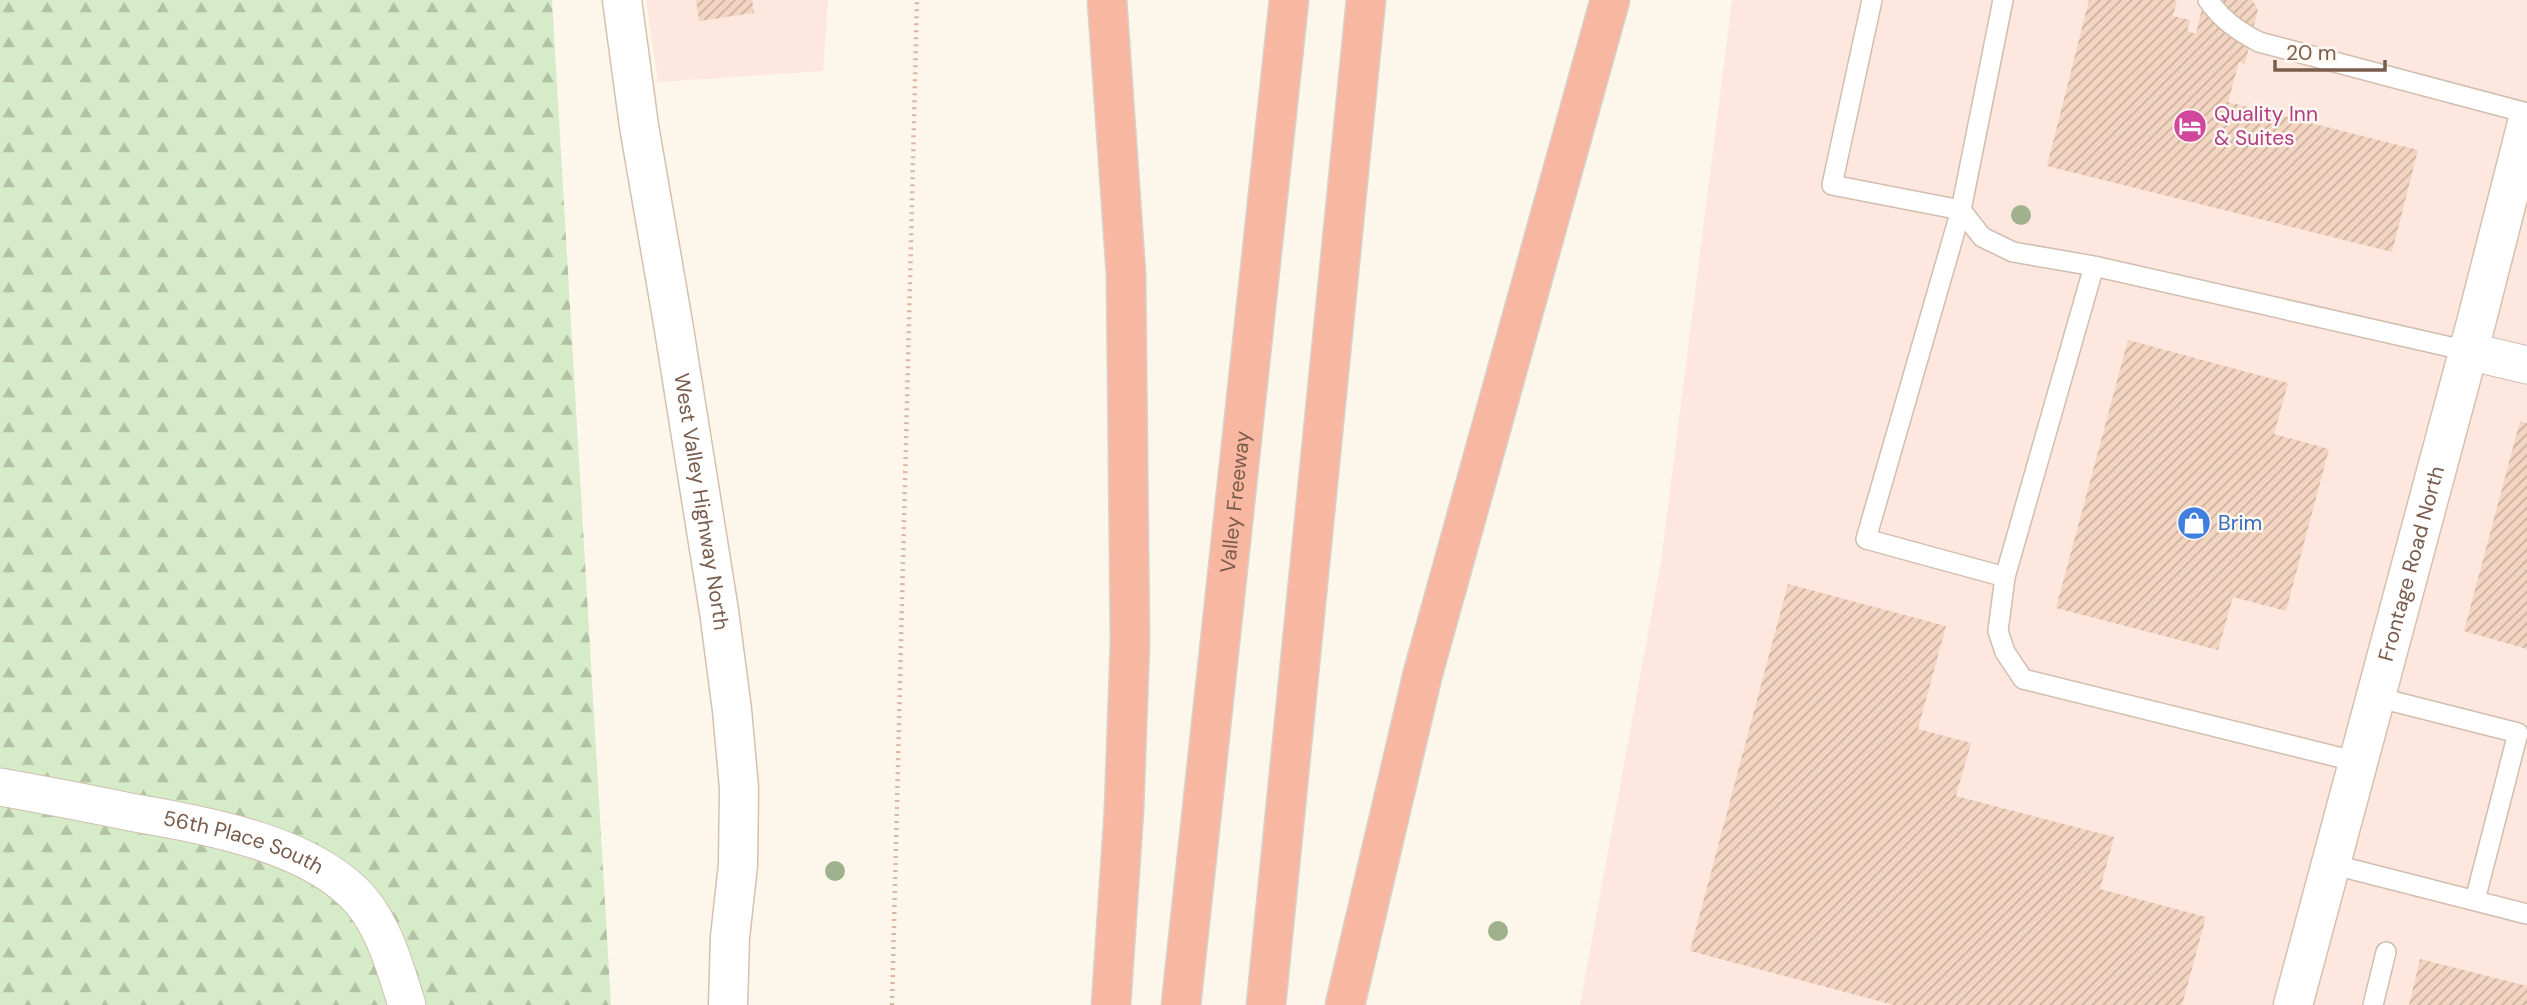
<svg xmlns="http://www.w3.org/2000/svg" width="2527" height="1005" viewBox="0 0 2527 1005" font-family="'DM Sans',sans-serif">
<defs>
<pattern id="forest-firs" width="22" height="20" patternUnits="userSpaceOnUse" patternTransform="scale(1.75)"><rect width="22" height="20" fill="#d6ecc8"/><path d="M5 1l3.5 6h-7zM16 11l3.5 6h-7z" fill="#b2c2a5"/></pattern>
<pattern id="building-hatch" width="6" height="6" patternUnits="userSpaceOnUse" patternTransform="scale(1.75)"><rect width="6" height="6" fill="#f3d5c1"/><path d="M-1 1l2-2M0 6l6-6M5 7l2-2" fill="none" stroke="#cab09f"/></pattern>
</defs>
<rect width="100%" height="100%" fill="#fdf6ea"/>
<path fill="#fde7de" d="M646,0H828L823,71L658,82Z
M1732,0H2527V1005H1580L1661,562Z"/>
<path fill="url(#forest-firs)" d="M0,0H552L611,1005H0Z"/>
<path fill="url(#building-hatch)" d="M696,0H752L754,13L699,21Z
M2089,0H2177L2173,16L2190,20L2187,31L2196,34L2204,0H2252L2258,9L2245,64L2239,62L2228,102L2418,150L2392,252L2047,166Z
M2128,340L2288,383L2274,434L2329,449L2286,611L2233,597L2218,650L2056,608Z
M2520,421L2527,423V649L2464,631Z
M1788,584L1946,626L1918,729L1971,743L1956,796L2114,837L2100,889L2206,917L2182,1005H1894L1690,951Z
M2420,959L2527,986V1005H2409Z"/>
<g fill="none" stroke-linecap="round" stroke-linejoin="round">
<g stroke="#d0beaf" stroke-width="22">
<path id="lane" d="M1872,0L1832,185L1961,210L1866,539L2005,577
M2003,0L1961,210L1982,237L2013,252L2094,266
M2208,0C2222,20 2238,31 2259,42L2527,113
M2376,697L2518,733L2475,900
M2358,762L2023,679L2005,652L1998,631L2005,577L2094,266L2468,351
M2331,864L2527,914
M2373,1005L2386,952"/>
</g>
<g stroke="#d0beaf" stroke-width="39">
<g id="street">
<path d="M2468,351L2527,365"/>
<path id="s1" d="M0,787C44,795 87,803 130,812C203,825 314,843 363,903C386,932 396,971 407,1005"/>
</g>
</g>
<g stroke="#d6c0af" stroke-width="41">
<g id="secondary">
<path id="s2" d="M622,0L639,126L673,323L719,611L732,710L739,788L738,865L730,937L728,1005"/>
<path id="s3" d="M2293,1005L2476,323L2527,123"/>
</g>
</g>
<g stroke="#d9d1cd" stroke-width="41">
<g id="highway">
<path d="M1107,0L1126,274L1130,642L1124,810L1111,1005"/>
<path id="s4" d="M1181,1005L1289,0"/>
<path d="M1266,1005L1366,0"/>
<path d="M1345,1005L1423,673L1610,0"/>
</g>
</g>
<path stroke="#d9b8a4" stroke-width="4.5" stroke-dasharray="2 5" stroke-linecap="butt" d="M892,1005L917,0"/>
<use href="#lane" stroke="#fff" stroke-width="19"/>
<use href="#street" stroke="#fff" stroke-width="37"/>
<use href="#secondary" stroke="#fff" stroke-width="38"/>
<use href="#highway" stroke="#f7b7a1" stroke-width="38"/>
</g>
<g fill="#9fb18d">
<circle cx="2021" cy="215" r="10"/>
<circle cx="835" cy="871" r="10"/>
<circle cx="1498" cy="931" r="10"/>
</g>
<defs>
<g id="hotel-disc" transform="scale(1.75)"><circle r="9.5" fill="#d1479c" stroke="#fff9f1"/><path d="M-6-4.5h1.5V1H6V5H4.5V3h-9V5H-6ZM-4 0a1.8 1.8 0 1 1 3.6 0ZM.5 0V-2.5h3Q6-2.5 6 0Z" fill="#fff"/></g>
<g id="shop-disc" transform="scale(1.75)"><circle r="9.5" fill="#3f7fe0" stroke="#fff9f1"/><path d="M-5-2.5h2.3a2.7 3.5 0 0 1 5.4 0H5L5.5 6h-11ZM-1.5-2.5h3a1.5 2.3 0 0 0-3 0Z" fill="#fff"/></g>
</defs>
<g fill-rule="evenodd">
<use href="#hotel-disc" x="2190" y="126"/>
<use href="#shop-disc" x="2194" y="523"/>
</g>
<g text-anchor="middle" stroke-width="5" stroke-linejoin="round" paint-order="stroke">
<g font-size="21" fill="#b23c85" stroke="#fff9f1" text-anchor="start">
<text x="2214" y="121">Quality Inn<tspan x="2214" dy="24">&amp; Suites</tspan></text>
</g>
<g font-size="21" fill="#795c4c" stroke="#fff9f1">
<text dy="7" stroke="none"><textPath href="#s2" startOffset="508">West Valley Highway North</textPath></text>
<text dy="7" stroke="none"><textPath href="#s4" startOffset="506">Valley Freeway</textPath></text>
<text dy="7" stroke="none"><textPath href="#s3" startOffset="457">Frontage Road North</textPath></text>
<text dy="7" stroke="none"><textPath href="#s1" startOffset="250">56th Place South</textPath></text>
</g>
<g font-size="21" fill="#366cbe" stroke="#fff9f1" text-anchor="start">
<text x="2218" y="530">Brim</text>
</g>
</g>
<path d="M2275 60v10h110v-10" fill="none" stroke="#795c4c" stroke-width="3.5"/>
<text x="2286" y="60" font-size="21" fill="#795c4c" stroke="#fff9f1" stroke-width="5" paint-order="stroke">20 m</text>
</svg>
